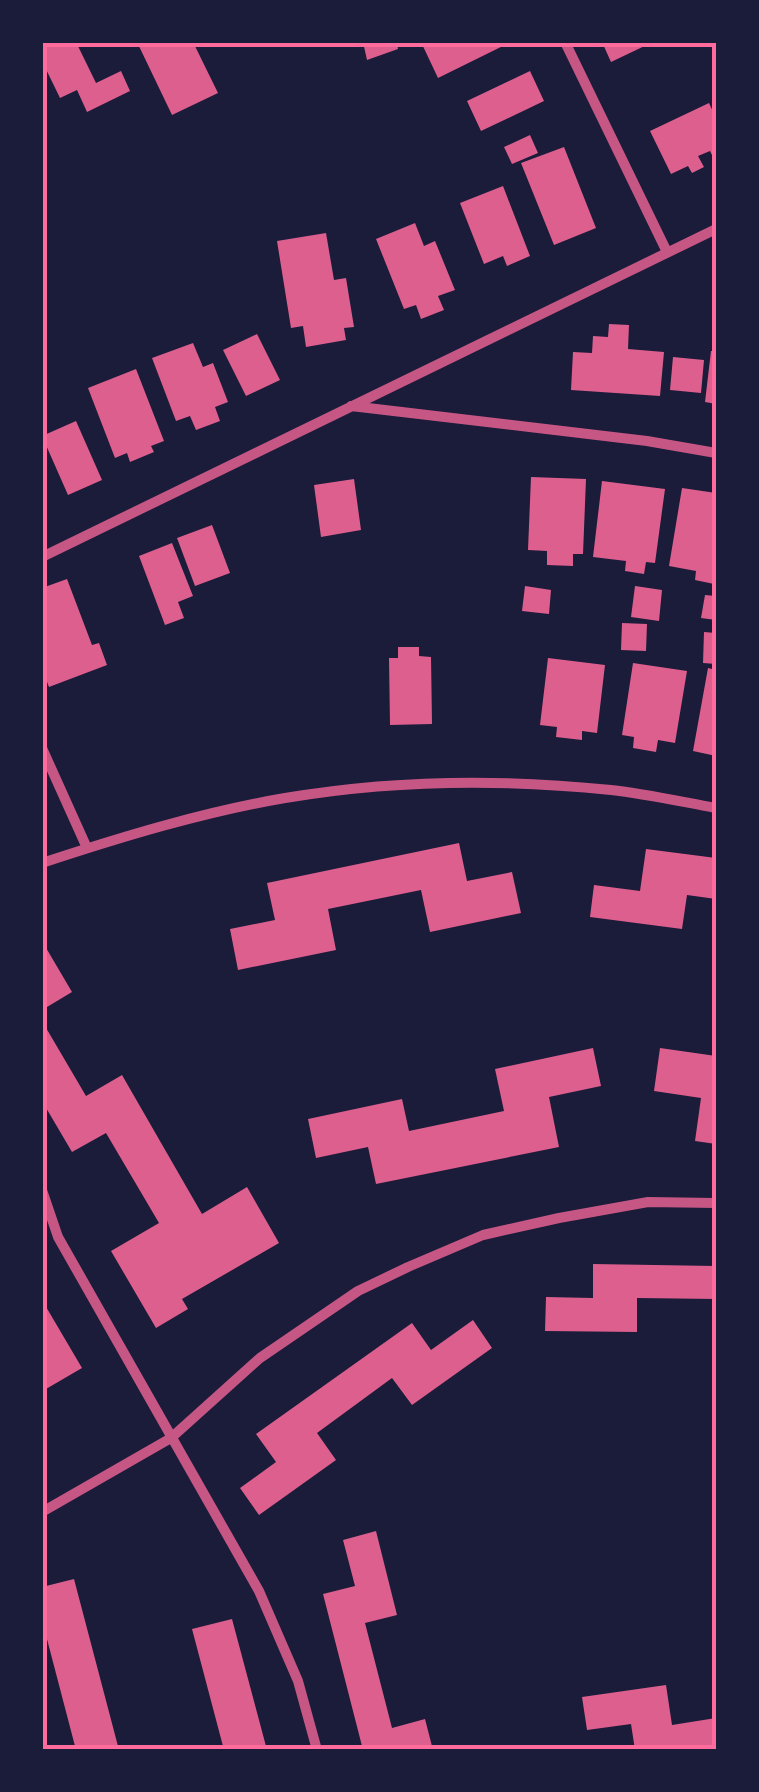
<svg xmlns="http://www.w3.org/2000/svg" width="759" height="1792" viewBox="0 0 759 1792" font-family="'Libre Baskerville',serif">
<rect width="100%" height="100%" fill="#1b1b3a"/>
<path fill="#dd5f8e" d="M42,42H76L96,83L121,71L130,91L87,112L77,90L60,98L42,61Z
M137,42H193L218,93L172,115Z
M363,42H397L398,49L367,60Z
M421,42H511L438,78Z
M602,42H653L611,62Z
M530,71L544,101L481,131L467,101Z
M709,103L716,118V163L710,151L698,156L704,167L692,173L688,166L671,174L650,131Z
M530,135L538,153L512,164L504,147Z
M564,147L596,228L554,245L521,163Z
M503,186L530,256L507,266L503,256L484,264L460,203Z
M415,223L424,246L435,241L455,290L438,296L444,310L421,319L416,305L404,309L376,239Z
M326,233L334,280L346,278L354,327L344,328L346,340L306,347L303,326L291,328L277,241Z
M609,324L629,325L628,349L664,352L660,396L571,390L573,352L592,353L593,336L608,337Z
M257,334L280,380L246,396L223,350Z
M193,343L203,367L213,363L228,402L215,407L220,421L196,430L190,416L176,421L152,358Z
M711,351H716V404L705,402Z
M673,357L704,360L701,393L670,390Z
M136,369L164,441L151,446L154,452L130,462L127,453L115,458L88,388Z
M76,421L102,480L68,495L42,436Z
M531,477L586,479L583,554H573V566L547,565V551L528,550Z
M354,479L361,530L321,537L314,485Z
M602,481L665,489L655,563L646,562L644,574L625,571L626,561L593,557Z
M682,488L716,493L714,584L695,580L696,571L669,566Z
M212,525L230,573L195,586L177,538Z
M172,543L193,596L178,602L184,618L165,625L139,556Z
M67,579L92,645L99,643L107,665L49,687L42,669V588Z
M525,586L551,590L549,614L522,611Z
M635,586L662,590L659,621L631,617Z
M705,595L716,596V620L701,618Z
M622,623L647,624L646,651L621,650Z
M704,632L716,633V664L703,663Z
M398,647H419V656L431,657L432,724L390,725L389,658H398Z
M548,658L605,665L597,733L582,731V740L556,737L557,727L540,725Z
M633,663L687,671L675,743L658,740L656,752L633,748L634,737L622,735Z
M708,668L716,670V756L693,751Z
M459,843L467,881L512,872L521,913L430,932L421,890L328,909L336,950L238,970L230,929L275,920L267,883Z
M646,849L716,858V899L687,895L682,929L590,917L594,885L640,891Z
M42,941L72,992L42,1010Z
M42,1021L86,1096L122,1075L202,1214L247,1187L279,1243L182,1299L188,1309L156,1328L111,1251L159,1223L106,1133L72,1152L42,1101Z
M593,1048L601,1086L549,1097L559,1147L376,1184L368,1147L316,1158L308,1119L402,1099L409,1131L504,1111L495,1069Z
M660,1048L716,1056V1144L695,1141L701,1098L654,1091Z
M593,1264L716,1266V1299L637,1298V1332L545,1331L546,1297L593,1298Z
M42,1300L82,1368L46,1389L42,1384Z
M473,1320L492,1348L412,1405L392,1378L317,1433L336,1460L259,1515L240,1488L276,1462L256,1434L412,1323L431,1350Z
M376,1531L397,1615L365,1623L392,1728L425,1719L433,1750H363L323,1594L355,1586L343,1540Z
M74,1579L119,1750H76L42,1620V1587Z
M232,1619L267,1750H224L192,1629Z
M666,1685L672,1725L716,1718V1750H635L631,1724L587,1730L582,1697Z"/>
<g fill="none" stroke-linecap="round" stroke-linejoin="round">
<path stroke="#c65784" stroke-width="10" d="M565,42L667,252
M351,406L647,441L716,453
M42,557L716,229
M42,748L87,848
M42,863C121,837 203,812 285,798C391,780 505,779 611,790C647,794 682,802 716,808
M42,1190L58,1237L259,1591L298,1681L317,1750
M42,1512L171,1438L260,1358L358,1291L408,1267L483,1235L559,1218L648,1202L716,1203"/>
</g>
<rect width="759" height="1792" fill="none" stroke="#1b1b3a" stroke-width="90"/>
<rect x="45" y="45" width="669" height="1702" fill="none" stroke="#ff6b9d" stroke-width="4"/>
</svg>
